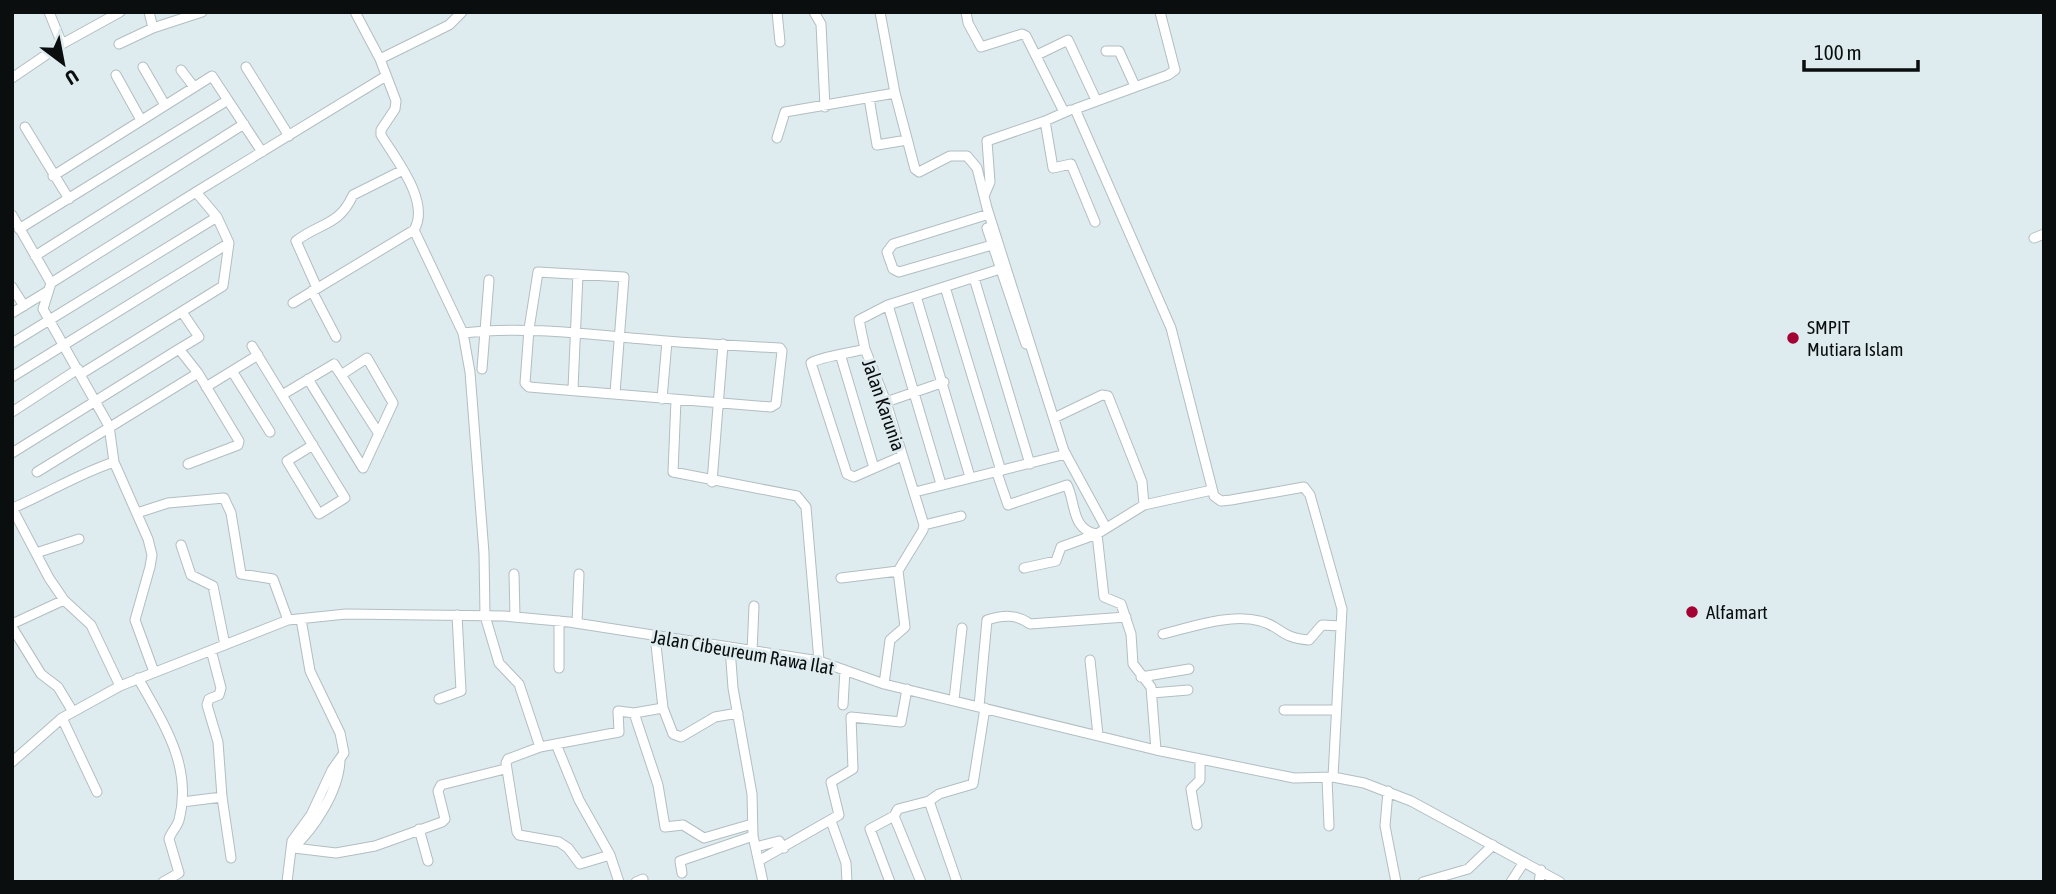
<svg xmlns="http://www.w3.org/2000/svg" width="2056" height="894" viewBox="0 0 2056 894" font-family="'Asap Condensed',sans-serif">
<rect width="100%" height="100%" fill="#deebef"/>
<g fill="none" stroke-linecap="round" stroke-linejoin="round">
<g stroke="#b2bec1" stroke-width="11">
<path id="minor" d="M49,12L62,44
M149,12L153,28
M355,12L380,59L396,101L395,109L381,130V135C395,158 431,202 414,230L463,333L470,372L484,553L485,616L499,663L519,684L540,747L619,732L618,711L634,713L663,708
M777,12L780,42
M814,12L821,24L825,107
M880,12L895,93L915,169L919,172L950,156H967L977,168L987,208L1064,451L1106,528
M966,12L968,23L981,47L1022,34L1026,36L1064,112
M1160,12L1175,70L1168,75L1075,109L1171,328L1214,496L1221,501L1231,500L1304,487L1310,495L1342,609L1333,777
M119,44L153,28L202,12
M1106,51H1119L1135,86
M1037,55L1068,40L1096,100
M380,59L449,25L462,12
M143,67L165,105
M246,67L289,136
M181,70L194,87
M116,75L141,120
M12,78L62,44L120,12
M869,98L877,145L907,140
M1070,110L1045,121L1053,168L1071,164L1095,222
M25,127L69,199
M777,138L785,112L895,93
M53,176L212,76L262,152
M196,192L386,76
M984,196L990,182L987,141L1045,121
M989,214L893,244L887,252L893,269L899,272L992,245
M12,215L51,283L43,309L109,426L114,462L148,539L152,555L150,567L135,620L154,672
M987,228L1026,344
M19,229L228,100
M2034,238L2044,234
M35,256L244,124
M974,278L1030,464
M51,283L196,192L217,217L229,243
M12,287L24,306
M945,287L1001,471
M317,288L296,241C321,222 339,226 353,195L403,170
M312,291L336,337
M916,296L970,477
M293,303L414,230
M888,305L941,484
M12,313L48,291
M463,333C531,325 599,336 667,341C704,344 742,346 780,348L782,351L776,404L771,407L529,387L525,383L529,329L538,272L624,277L615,393
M12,343L217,217
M252,346L345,498L319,514L287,461L313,445
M865,349C851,353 819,357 811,363L847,474L854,477L902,456
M841,357L874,468
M482,369L489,280
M232,371L270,432
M12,377L229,243L223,286L81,374
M308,379L363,468L393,403L367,358L341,375
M206,387L258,355
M573,389L578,274
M282,395L334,364L379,434
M662,399L667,341
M676,400L673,472L797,496L806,507L819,661
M886,402L944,382
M12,412L78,369
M1054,418L1102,395L1108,396L1142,482L1144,505
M12,453L179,349
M188,464L238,445L239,441L198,373
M37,472L198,373L179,349L199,337L182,312
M997,473L1008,505L1067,485C1076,503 1071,530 1097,534L1104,597L1121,604L1131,634L1133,664L1151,687L1156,750
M712,482L723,344
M915,492L1066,454
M12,508L49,578L64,600L91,625L120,686
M13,508C48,493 78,474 114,462
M137,513L168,503L224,498L231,513L241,574L273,579L288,620
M924,525L961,516
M181,545L191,575L213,586L225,645
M36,553L79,539
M1024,568L1056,561L1061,547L1097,534L1144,505L1212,490
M514,574L515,617
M841,578L898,571
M577,623L579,574
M12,624L64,600
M12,627L41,674L58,687L73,712
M1163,634C1192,627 1230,613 1260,621C1281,626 1280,638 1309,640L1322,625L1340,626
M655,636L663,708L673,734L681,737L715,717L738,713
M730,648L733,688L752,794L753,836L763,882
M752,652L754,606
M1090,660L1098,735
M559,668V621
M1141,677L1189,669
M138,678C163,723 193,766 179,820C177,827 171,832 169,839L179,873L163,882
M884,684L890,640L905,627L898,571L923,530L924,525L886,402L865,349L859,320L888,305L1000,269
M1152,693L1188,690
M439,699L461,691L457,615
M954,700L962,628
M843,705L845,670
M979,706L987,620C1003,615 1017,614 1030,624L1126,617
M1284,710H1335
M634,713L658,785L665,827L683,825L704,838L752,824
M62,718L97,792
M556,744L579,800L610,855L619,882
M540,747L508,759L506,763L517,832L519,835L559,842L568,848L580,864L610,855
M12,762L62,718L120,686L288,620L346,614L504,616L569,622L819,661L884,684L1156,750L1294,778L1333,777L1364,783L1411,801L1560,882
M1327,778L1329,826
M1388,791L1385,826L1396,882
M222,797L231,858
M182,802L222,797L218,742L207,705L209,699L219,695L221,688L211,650
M831,821L846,863L847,882
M1197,825L1191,789L1200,780V759
M419,829L428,861
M756,847L779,841L784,848
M294,848L336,853L375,846L442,822L445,819L438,791L441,785L505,769
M292,849C314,829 339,791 340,760
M760,860L839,815L831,782L853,769L851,717L901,722L907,689
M682,873L680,861L753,836
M287,882L292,841L311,815L332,770L344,753L340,733L310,671L301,619
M636,882L643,879
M890,882L870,829L894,816
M921,882L894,816L898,809L929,801
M957,882L929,801L939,794L973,784L985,708
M1423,882L1468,869L1493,845
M1511,882L1524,862
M1539,882L1541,870"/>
</g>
<use href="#minor" stroke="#fff" stroke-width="9"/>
</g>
<g fill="#a20333" stroke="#deebef" stroke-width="2.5">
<circle cx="1793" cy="338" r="7"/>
<circle cx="1692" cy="612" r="7"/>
</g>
<g text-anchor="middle" stroke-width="6" stroke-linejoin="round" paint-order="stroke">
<g font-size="19" fill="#0a0e0f" stroke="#deebef" text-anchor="start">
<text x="1807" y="334">SMPIT<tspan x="1807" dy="22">Mutiara Islam</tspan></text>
<text x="1706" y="619">Alfamart</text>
</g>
<g font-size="19" fill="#0a0e0f" stroke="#deebef">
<text transform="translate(884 405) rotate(71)" y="7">Jalan Karunia</text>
<text transform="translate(743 652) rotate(10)" y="7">Jalan Cibeureum Rawa Ilat</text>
</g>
</g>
<rect width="2056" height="894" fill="none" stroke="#0a0e0f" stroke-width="28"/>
<g transform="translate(63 63) rotate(148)" stroke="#deebef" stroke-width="5" paint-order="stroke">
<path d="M0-5L12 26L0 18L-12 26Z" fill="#0a0e0f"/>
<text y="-10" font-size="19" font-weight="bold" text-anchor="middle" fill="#0a0e0f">U</text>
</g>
<path d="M1804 60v10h114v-10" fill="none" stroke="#0a0e0f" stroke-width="3.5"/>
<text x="1814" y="60" font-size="21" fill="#0a0e0f" stroke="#deebef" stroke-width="5" paint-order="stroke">100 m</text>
</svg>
